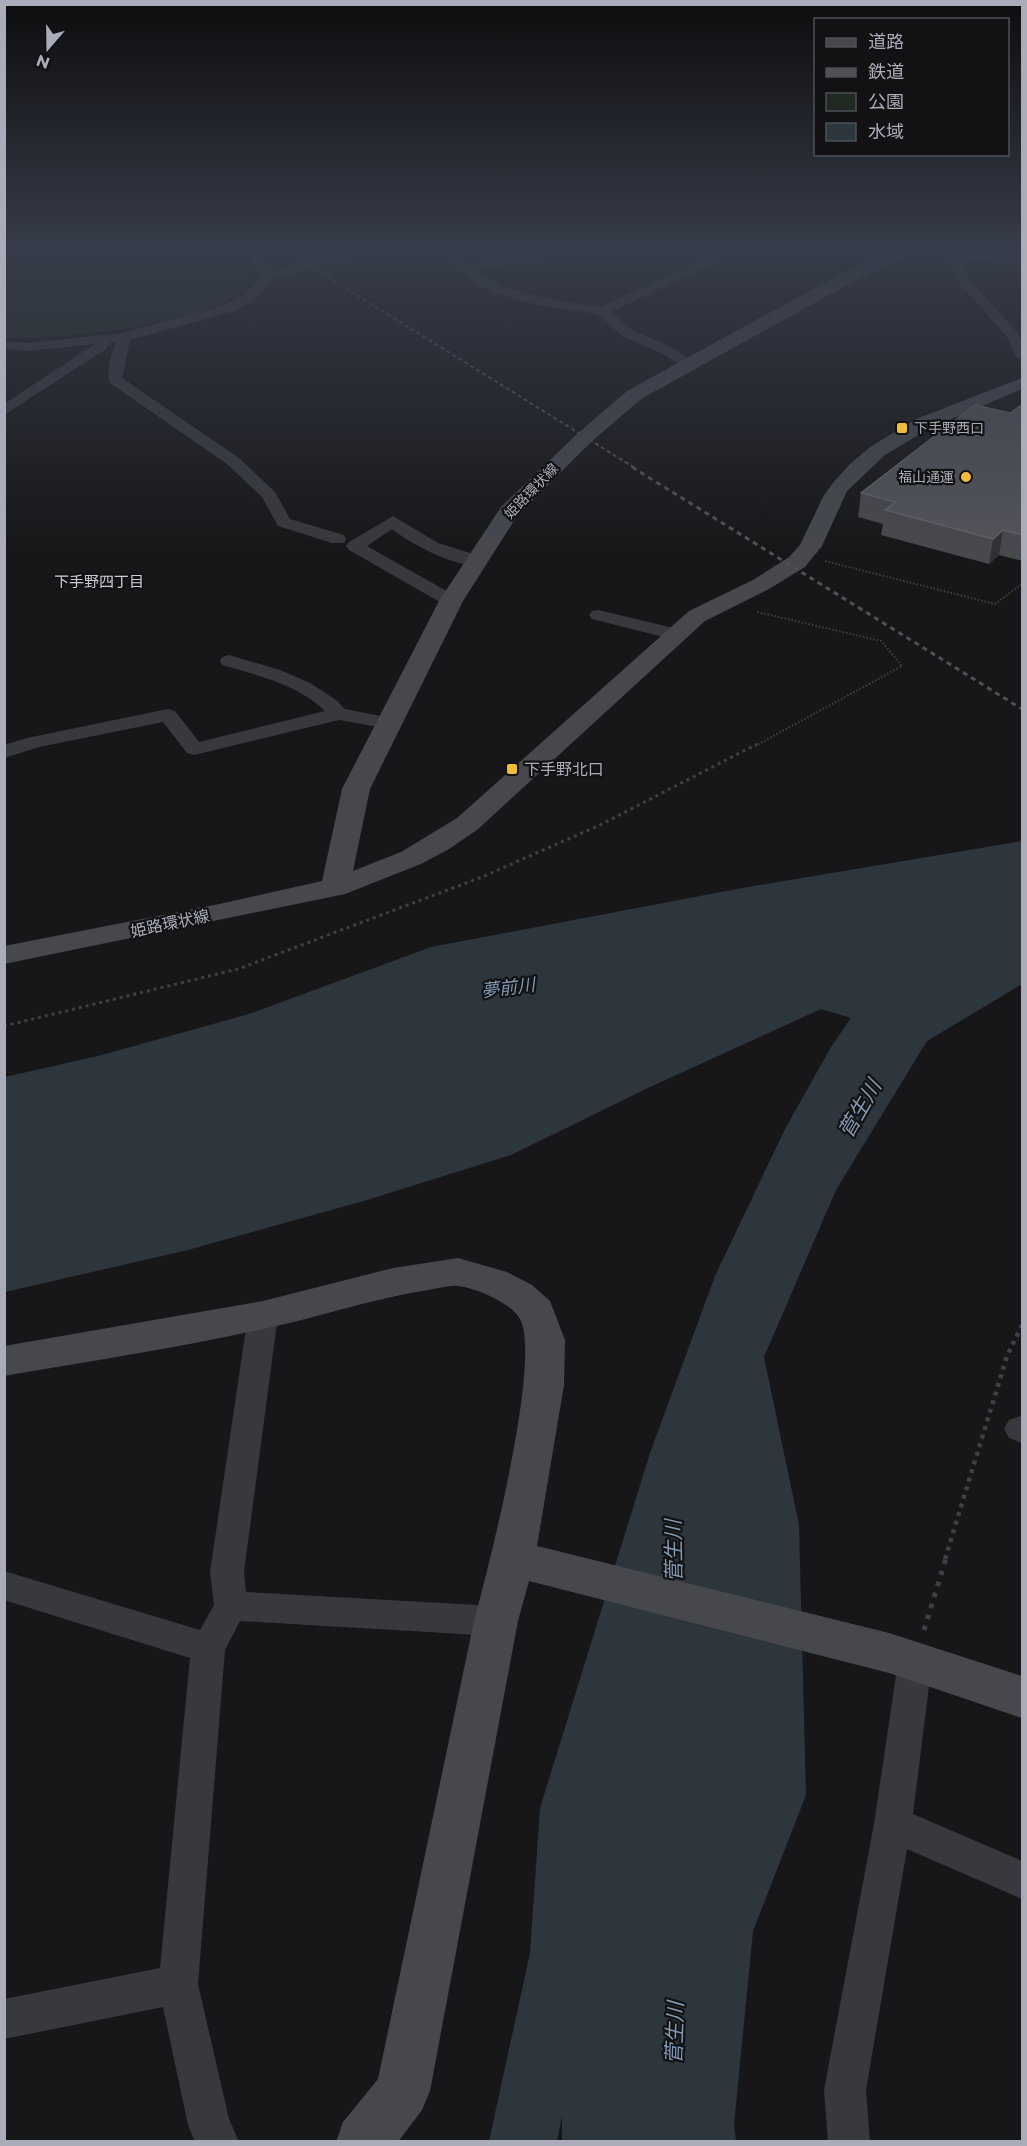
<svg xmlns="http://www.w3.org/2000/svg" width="1027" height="2146" viewBox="0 0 1027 2146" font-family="Montserrat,'Noto Sans JP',sans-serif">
<rect width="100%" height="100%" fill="#171719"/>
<path fill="#212923" d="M5,251H212L229,264L246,272L247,288C195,327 70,337 5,339Z"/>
<path fill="#2d353d" d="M1022,841V984L927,1041L836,1190L764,1357L799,1525L806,1795L753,1931L734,2125L736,2141H562V2116L557,2141H489L530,1953L540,1808L650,1453L715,1276L785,1129L831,1047L851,1018L821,1009L650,1087L511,1155L367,1200L188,1250L5,1292V1077L98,1056L249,1014L431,947L742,888Z"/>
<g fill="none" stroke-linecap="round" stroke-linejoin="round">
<path stroke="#3e4045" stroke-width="2" stroke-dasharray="1.5 2" stroke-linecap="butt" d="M825,561L995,604L1022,584
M755,746L902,666L881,641L757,612"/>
<path stroke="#3e4045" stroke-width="3" stroke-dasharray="3 4" stroke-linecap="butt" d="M4,1026L238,969L482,877L600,825L757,744"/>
<path stroke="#3e4045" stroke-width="4.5" stroke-dasharray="4 5" stroke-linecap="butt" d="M945,1559L1007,1356L1022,1325"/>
<path stroke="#3e4045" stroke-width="5" stroke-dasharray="4.5 7" stroke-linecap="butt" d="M924,1630L946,1558"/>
<path fill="#38393e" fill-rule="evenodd" d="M256,251H268L264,260L267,267L273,271L350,251H371L369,254L275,278L252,302L234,311L130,340L122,378L239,458L275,492L290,519L344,535L346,539L344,543H332L278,526L262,497L227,464L110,383C105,371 112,354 116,342L110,343L106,349L4,415V404L95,344L27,351L4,349V341L27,343L123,333L224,305L242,296L263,276L258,272L252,260Z
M435,251H449L467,264L545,251H573L567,255L475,270L503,287L540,297L600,307L723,251H739L611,312L632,330L671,347L693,362L695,365L693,368L688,369L661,353L622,336L598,314L539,305L493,293L476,284Z
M944,251H956L973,284L1018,333L1022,342V359L1017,358L1007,337L961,285Z
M393,516L438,543L483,557L486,561L483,565C460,570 410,544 392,529L367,546L457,597L460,601L457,605H445L349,550L346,546L349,542Z
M598,610L682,630L684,634L682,638L675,640L592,619L589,615L592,611Z
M229,655L280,670L310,683L336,700L345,709L396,719L399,723L396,727L389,729L339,720L194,755L187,753L163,722L39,747L4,758V745L27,738L168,709L175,711L199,742L325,711C299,685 257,675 222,665L220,661L222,657Z
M263,1304L273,1307L278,1315L244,1572L246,1592L496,1606L508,1610L513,1621L508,1632L496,1636L240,1621L225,1650L198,1984L229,2119L239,2142H195L188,2125L163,2007L4,2039V1999L160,1968L190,1658L4,1600V1571L200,1630L214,1605L210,1572L248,1315L253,1307Z
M1020,1416L1022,1417V1443L1009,1438L1004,1429L1009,1420Z
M915,1646L927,1651L932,1662L913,1814L1022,1861V1899L907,1849L866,2090L870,2142H828L824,2090L874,1824L898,1662L903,1651Z"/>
<path fill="#46484e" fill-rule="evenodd" d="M892,251H913L911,254L845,286L641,399L591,442L517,516L463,601L370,789L353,871L401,852L457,818L689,611L753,580L789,557L800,545L823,497L832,484L850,464L870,447L916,419L1022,378V389L930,428L885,455L847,491L822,546L805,567L769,589L705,621L477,830L449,849L421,864L345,894L4,964V946L224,903L322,881L342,789L439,601L501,507L577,434L627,391L833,278Z
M458,1258L507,1272L532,1285L550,1301L565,1340L564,1385L537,1546L889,1633L1022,1676V1718L889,1673L529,1581L518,1621L430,2091L422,2110L398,2142H336L343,2122L378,2079L474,1621C488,1570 542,1360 520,1319C513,1304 474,1287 458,1286C447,1285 433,1290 422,1291C368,1300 316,1318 263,1329C178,1348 91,1361 4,1376V1346L263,1301L393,1268Z"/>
<path stroke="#4f5157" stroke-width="2" stroke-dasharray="4 3" stroke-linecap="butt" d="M286,251L635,468"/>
<path stroke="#4f5157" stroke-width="3" stroke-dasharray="5 4.5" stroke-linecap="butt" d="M632,467L1022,709"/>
</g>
<path fill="#48494e" d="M961,251H1023V265L962,258L961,255Z
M1023,404V561L999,555L989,564L881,535L883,524L858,517L861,493L1010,413Z"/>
<path fill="#303134" d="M1003,530L999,555L989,564L993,539Z"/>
<path fill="#53545a" stroke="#606268" stroke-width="1.5" d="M978,251H1023V256Z
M1023,404V535L1003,530L993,539L885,510L896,502L861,493L975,405L1010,413Z"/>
<linearGradient id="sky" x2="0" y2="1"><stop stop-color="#0d0d0e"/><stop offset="0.45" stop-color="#363c49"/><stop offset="1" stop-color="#363c49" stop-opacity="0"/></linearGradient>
<rect width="1027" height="552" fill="url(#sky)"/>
<g fill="#f0bc39" stroke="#121214" stroke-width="2">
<rect x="896" y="422" width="12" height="12" rx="3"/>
<circle cx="966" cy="477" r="6"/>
<rect x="506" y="763" width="12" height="12" rx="3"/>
</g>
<g text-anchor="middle" stroke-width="4.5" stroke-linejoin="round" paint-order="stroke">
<g font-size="14" fill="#aaadb9" stroke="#121214" text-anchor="start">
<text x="914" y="433">下手野西口</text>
<text x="954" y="482" text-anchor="end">福山通運</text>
</g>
<g font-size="14" fill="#aaadb9" stroke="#121214">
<text transform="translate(531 491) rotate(-46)" y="5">姫路環状線</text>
</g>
<g font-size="15" fill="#cbcdd5" stroke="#121214">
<text x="99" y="587">下手野四丁目</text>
</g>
<g font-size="16" fill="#aaadb9" stroke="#121214" text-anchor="start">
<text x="524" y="775">下手野北口</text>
</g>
<g font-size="16" fill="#aaadb9" stroke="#121214">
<text transform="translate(170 923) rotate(-12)" y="6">姫路環状線</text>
</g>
<g font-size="18" font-style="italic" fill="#8199b3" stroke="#121214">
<text transform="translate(508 988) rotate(-7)" y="6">夢前川</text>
</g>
<g font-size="21" font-style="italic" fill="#8199b3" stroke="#121214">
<text transform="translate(860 1109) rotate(-60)" y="7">菅生川</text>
<text transform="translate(674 1551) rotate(-91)" y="7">菅生川</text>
<text transform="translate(675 2033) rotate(-88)" y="7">菅生川</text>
</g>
</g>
<rect width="1027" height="2146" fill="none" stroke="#aaadb9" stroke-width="12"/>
<rect x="814" y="18" width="195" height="138" fill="#121214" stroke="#4f5056" stroke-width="1.5"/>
<rect x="826" y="38" width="30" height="9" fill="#46484e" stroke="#4f5056" stroke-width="1.5"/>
<text x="868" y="48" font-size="18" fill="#aaadb9">道路</text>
<rect x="826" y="68" width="30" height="9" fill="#4f5157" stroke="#4f5056" stroke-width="1.5"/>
<text x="868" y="78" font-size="18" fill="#aaadb9">鉄道</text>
<rect x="826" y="93" width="30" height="18" fill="#212923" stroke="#4f5056" stroke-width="1.5"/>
<text x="868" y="108" font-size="18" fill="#aaadb9">公園</text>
<rect x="826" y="123" width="30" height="18" fill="#2d353d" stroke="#4f5056" stroke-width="1.5"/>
<text x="868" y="138" font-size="18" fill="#aaadb9">水域</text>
<g transform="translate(48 48) rotate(200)" stroke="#121214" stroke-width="4.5" paint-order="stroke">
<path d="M0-4.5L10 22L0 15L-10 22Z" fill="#aaadb9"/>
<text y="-9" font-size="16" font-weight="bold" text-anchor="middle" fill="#aaadb9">N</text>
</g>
</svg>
